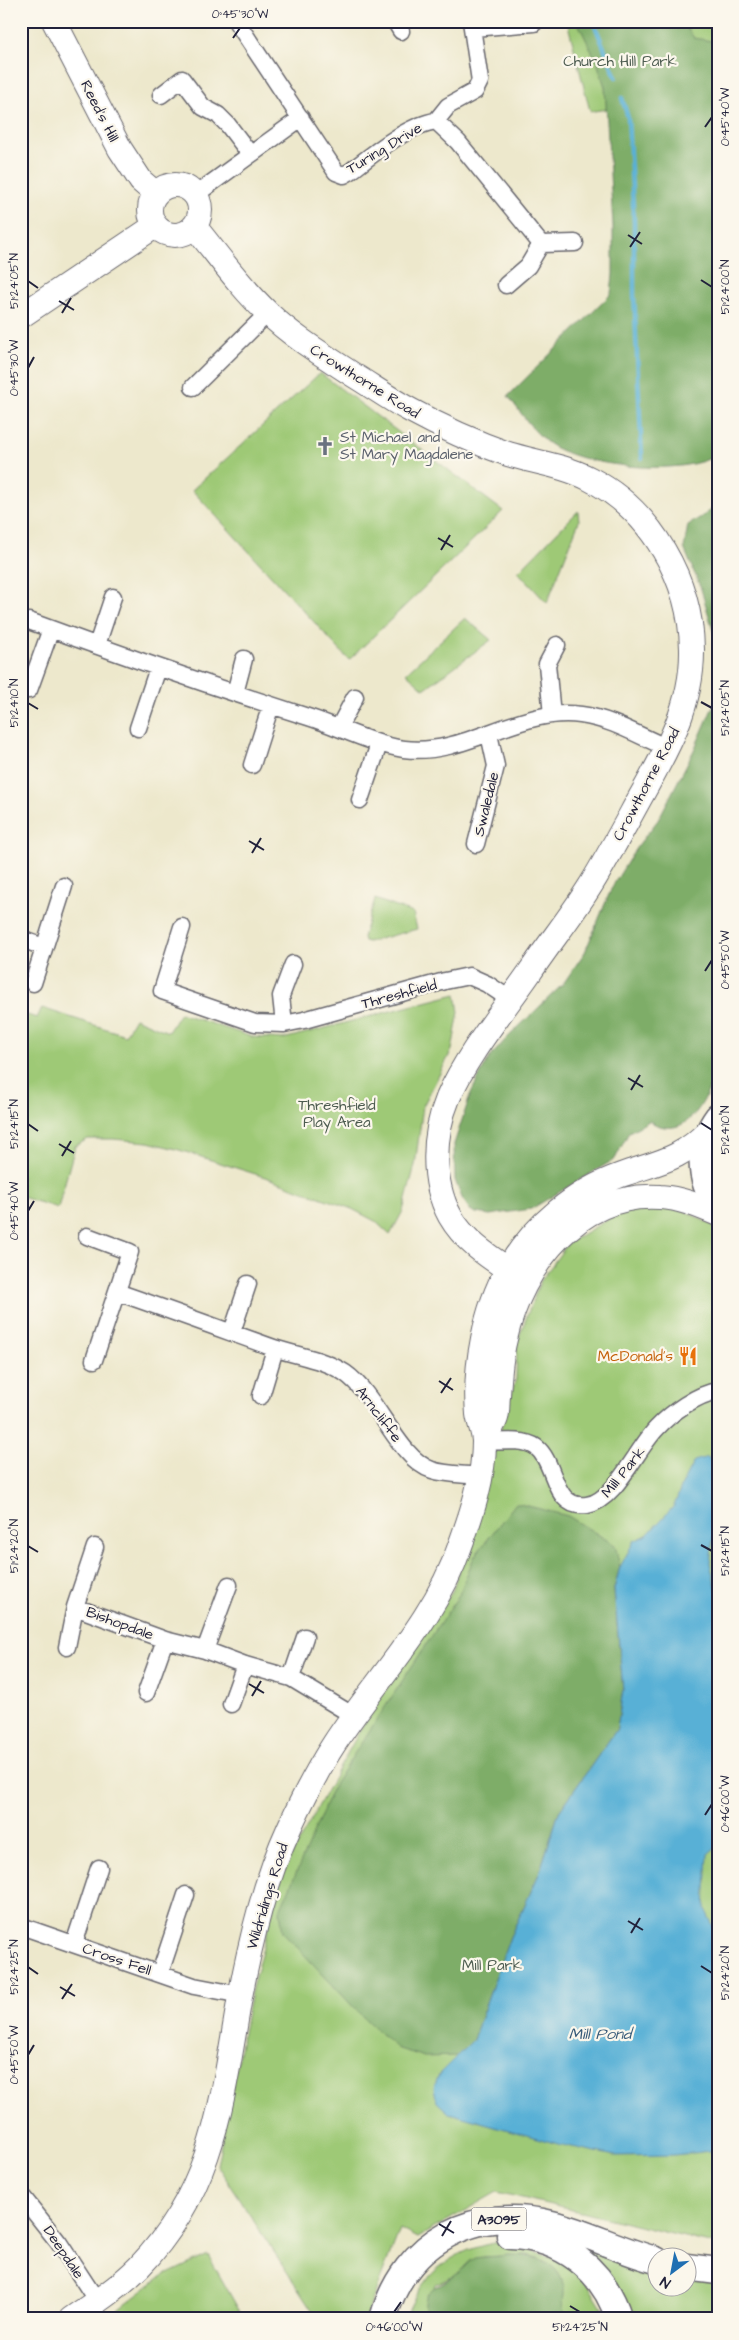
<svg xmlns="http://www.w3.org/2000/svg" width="739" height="2340" viewBox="0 0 739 2340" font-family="'Architects Daughter',sans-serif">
<rect width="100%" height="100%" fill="#fbf7ec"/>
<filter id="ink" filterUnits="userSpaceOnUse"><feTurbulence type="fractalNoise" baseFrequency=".02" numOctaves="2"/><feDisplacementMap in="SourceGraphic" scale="10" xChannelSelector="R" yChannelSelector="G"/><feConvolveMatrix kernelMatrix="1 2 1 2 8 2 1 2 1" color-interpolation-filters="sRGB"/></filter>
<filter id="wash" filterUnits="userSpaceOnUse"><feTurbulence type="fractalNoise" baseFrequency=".0096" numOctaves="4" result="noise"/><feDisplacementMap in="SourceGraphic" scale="20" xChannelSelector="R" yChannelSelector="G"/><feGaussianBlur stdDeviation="1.12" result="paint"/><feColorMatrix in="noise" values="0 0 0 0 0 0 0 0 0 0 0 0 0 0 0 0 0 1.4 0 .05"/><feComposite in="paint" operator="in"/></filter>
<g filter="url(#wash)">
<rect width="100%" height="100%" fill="#ede8cc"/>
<path fill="#9ec976" stroke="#607658" d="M567,21H718V61C688,74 619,112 590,111Z
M320,373L503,511L349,660L192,490Z
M578,511L579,521L547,603L518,572Z
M465,618L491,640L424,689L406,673Z
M375,899L413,913L417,929L368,942L364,941L363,937Z
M456,994L459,1012L452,1050L423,1106L415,1165L403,1211L390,1235L375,1221L352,1209L268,1178L176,1149L148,1142L113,1139H88L75,1146L58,1208L21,1197V1013L37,1018L42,1008L125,1035L135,1018L168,1032L180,1013L252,1037L283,1039Z
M629,1207L683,1210L718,1228V2245L497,2192L417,2238L400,2229L365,2319H318L217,2165L251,1992L283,1871L365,1721L452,1592L516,1379L517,1342L540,1282L568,1243Z
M502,2223C557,2225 605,2249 656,2267V2288H686L687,2276L718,2281V2319H624C618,2297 608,2275 591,2260C549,2223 478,2214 433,2252C413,2269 399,2294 391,2319H387C402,2264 446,2229 502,2223Z
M509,2241L577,2268L610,2319H567L562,2306L564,2299L548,2263L538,2258L527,2255L484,2257L469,2262L457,2275L436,2284L426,2312L427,2319H406C420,2270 461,2245 509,2241Z
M208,2255L244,2319H106L159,2278Z"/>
<path fill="#7ead67" stroke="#506851" d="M577,21H682L694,38L718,42V454C685,478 580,467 548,443C533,432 520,411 508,396L611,294L613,274V226L605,87L597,62Z
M718,503V647L701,589L684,548L688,525L706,514Z
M718,695V1063C709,1096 689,1145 649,1121L629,1132L615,1159L531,1209L490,1215L476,1213L470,1210L462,1198L455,1180L454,1144L471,1093L481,1073L490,1057L506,1039L563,984L585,952L612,887L636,848L658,820L694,750Z
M516,1503L568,1516L615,1545L620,1567L614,1589L623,1690L617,1729L559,1812L539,1874L510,1937L473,2040L458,2056L424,2057L396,2048L360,2014L283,1932L280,1910L335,1783L459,1595L474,1557Z
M508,2255C532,2254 563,2261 564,2292C564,2303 561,2309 567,2319H427C418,2284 440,2289 458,2273C464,2268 468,2261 476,2258C486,2256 498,2257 508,2255Z"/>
<path fill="#59b0d6" stroke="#3e6988" d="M708,1457L718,1472V1500L710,1563L718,1595V1845L708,1854L705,1909L718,1936V2150L675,2155L615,2156L558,2144L449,2113L437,2102L434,2088L439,2074L473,2040L510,1937L539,1874L559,1812L617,1729L623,1690L614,1589L620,1567L634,1541L647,1535L674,1506L684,1480L694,1461Z"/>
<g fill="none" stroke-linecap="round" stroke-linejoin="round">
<path stroke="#59b0d6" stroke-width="4.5" d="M593,21L616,77
M622,98L628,118L634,223V294L642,458"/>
</g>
</g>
<g filter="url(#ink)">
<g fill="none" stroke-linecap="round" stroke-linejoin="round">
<g stroke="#69676e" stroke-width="19">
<path id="street" d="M236,21L336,172L344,175L351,171C373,154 408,125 436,121L458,142L541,244
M395,21L401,31
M473,28L534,23
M161,95L182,79L203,107L218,115L228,125L250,154
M436,121L448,106L475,91L480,81L471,21
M195,195L301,118
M506,285L528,266L541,244L575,243
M193,387L268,313
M29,621C121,655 214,687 308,717C340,727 371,744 404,749C466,757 520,706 581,715C612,719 639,736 668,748
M97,645L113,597
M29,690L51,629
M235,693L244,659
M552,715L547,664L557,645
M339,727L355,697
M138,728L158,668
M252,765L271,705
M360,800L379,744
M476,844L496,766L489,734
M182,927L162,991L255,1023L284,1024L304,1020L445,981L469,976L487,984L511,1000
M21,939L44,947
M33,983L64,886
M284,1024L281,996L293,964
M87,1236L130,1252L94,1360
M117,1292C169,1310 221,1329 274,1348C297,1356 324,1359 345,1373C378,1396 398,1459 432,1470C447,1475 465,1474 481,1476
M232,1332L248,1284
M261,1396L275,1349
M484,1442C499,1442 523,1438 536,1447C557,1463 552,1510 587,1505C615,1501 637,1448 657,1428C671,1413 697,1394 718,1391
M75,1607L165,1640L205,1650L245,1665L291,1678L354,1716
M67,1647L75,1607L95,1547
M205,1650L229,1585
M291,1678L305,1637
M146,1693L165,1640
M231,1704L245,1665
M21,1926L194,1986L241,1995
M74,1944L99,1868
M160,1973L186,1895
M21,2195L59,2243L97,2301"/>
</g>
<g stroke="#69676e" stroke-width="26">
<path id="secondary" d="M54,21L120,149L141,181L156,194
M150 210a25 25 0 1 1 50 0a25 25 0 1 1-50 0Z
M194,226C218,255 240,287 268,313C294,338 325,356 355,376C373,387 391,400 410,410C441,427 474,442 508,454C535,462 565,466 590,479C652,511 691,581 692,649C693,704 667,750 641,796C625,825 609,855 592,883C573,914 550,942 530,972C503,1011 467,1054 448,1098C433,1134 431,1181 450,1216C467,1246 498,1262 525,1281
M21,316L155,226
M484,1438C488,1432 494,1425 496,1418C498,1412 497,1403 498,1396C499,1377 500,1358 505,1339C521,1267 578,1191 660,1197C680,1198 699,1206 718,1214
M71,2319C95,2303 119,2287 139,2267C215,2188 222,2099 240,1997C251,1939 265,1880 290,1826C303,1798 317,1770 334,1744C376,1679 435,1621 460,1546C472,1513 484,1477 484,1442C484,1432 479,1423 478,1414C474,1369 485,1308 508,1269C533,1226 575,1191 621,1175C658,1162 681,1160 709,1130"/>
</g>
<g stroke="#69676e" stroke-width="29">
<path id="primary" d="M718,1117C698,1144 697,1179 718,1206
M510,2236C562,2237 604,2270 619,2319
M686,2267L718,2271
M383,2319C405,2240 475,2205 552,2224C588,2233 621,2251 656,2260"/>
</g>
<use href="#street" stroke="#fff" stroke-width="16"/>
<use href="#secondary" stroke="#fff" stroke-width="24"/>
<use href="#primary" stroke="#fff" stroke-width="26"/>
</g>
</g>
<path fill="none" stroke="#22223b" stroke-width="2" d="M233,38L240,28M705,127L712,117M628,235L642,244M630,247L640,232M701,280L712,287M28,281L38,288M59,301L74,310M62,313L71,298M28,368L34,357M438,538L453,547M441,550L450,535M701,702L712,708M28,703L38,709M249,841L264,850M252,853L261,838M705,971L712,960M628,1078L643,1087M631,1090L640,1075M701,1123L712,1130M28,1124L38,1131M59,1144L74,1153M62,1156L71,1141M28,1211L34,1201M439,1381L453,1390M441,1393L451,1378M701,1545L712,1551M28,1546L38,1552M249,1684L264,1693M252,1696L261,1681M705,1815L712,1804M628,1921L643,1930M631,1933L640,1918M701,1966L712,1973M28,1967L38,1974M60,1987L75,1996M62,1999L72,1984M28,2055L34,2045M439,2224L454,2233M442,2236L451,2221M570,2306L580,2312M394,2312L401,2302"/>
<defs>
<g id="church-bare" transform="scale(1.5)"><path d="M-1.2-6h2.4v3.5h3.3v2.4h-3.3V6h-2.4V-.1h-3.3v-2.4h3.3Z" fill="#6b7280" stroke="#fbf7ec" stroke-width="2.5" paint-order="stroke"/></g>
<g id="restaurant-bare" transform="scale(1.5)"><path d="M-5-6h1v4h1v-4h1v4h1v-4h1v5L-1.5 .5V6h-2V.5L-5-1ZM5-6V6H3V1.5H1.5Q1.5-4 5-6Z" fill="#e8710a" stroke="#fbf7ec" stroke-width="2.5" paint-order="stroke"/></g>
</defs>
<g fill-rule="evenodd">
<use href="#church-bare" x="325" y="446"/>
<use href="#restaurant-bare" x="688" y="1356"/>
</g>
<g text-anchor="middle" stroke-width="4.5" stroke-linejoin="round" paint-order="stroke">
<rect fill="#fbf7ec" stroke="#636270" stroke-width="1" x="471.5" y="2207.5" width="55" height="23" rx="4"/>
<g font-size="14" font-weight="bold" fill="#22223b">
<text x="499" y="2224">A3095</text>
</g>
<g font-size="15" fill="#4d5c50" stroke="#fbf7ec">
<text x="620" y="66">Church Hill Park</text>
<text x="337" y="1110">Threshfield<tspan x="337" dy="17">Play Area</tspan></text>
<text x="492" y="1970">Mill Park</text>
</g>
<g font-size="15" fill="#22223b" stroke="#fbf7ec">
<text transform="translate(100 111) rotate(63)" y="5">Reed's Hill</text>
<text transform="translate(384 148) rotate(-31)" y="5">Turing Drive</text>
<text transform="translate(365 381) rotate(32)" y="5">Crowthorne Road</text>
<text transform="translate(646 784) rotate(-62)" y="5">Crowthorne Road</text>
<text transform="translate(486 804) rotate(-76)" y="5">Swaledale</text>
<text transform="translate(399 994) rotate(-15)" y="5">Threshfield</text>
<text transform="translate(379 1414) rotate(53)" y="5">Arncliffe</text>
<text transform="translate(623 1472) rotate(-51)" y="5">Mill Park</text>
<text transform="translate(120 1623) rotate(20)" y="5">Bishopdale</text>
<text transform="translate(267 1896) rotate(-73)" y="5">Wildridings Road</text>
<text transform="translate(117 1959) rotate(19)" y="5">Cross Fell</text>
<text transform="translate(64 2252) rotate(56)" y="5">Deepdale</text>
</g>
<g font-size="15" fill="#5b616d" stroke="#fbf7ec" text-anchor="start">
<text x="340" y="442">St Michael and<tspan x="340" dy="17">St Mary Magdalene</tspan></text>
</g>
<g font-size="15" fill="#c56008" stroke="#fbf7ec" text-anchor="end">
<text x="673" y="1361">McDonald's</text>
</g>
<g font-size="16" font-style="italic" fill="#385b79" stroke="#fbf7ec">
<text x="600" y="2039">Mill Pond</text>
</g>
</g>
<rect width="739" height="2340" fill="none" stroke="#fbf7ec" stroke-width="55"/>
<g transform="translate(672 2272) rotate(212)"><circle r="24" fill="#fbf7ec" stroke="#a4a2a5"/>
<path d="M0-4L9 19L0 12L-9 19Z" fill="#1f6fb2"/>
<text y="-8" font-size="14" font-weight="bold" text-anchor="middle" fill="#22223b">N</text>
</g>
<rect x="28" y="28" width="684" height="2284" fill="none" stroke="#22223b" stroke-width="2"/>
<g font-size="12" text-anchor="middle" fill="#22223b">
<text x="240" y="18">0°45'30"W</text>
<text transform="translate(725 117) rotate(-90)" y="4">0°45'40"W</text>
<text transform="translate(14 281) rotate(-90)" y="4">51°24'05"N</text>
<text transform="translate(725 287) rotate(-90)" y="4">51°24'00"N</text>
<text transform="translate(14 368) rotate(-90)" y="4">0°45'30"W</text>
<text transform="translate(14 703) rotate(-90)" y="4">51°24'10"N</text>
<text transform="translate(725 708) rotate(-90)" y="4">51°24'05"N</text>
<text transform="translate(725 960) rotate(-90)" y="4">0°45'50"W</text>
<text transform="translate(14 1124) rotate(-90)" y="4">51°24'15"N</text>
<text transform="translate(725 1130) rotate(-90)" y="4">51°24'10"N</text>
<text transform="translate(14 1211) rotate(-90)" y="4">0°45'40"W</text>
<text transform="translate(14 1546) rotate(-90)" y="4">51°24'20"N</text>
<text transform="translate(725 1551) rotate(-90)" y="4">51°24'15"N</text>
<text transform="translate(725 1804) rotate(-90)" y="4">0°46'00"W</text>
<text transform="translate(14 1967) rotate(-90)" y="4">51°24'25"N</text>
<text transform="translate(725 1973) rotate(-90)" y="4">51°24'20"N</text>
<text transform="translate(14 2055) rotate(-90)" y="4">0°45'50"W</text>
<text x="394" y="2331">0°46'00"W</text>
<text x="580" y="2331">51°24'25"N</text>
</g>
</svg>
